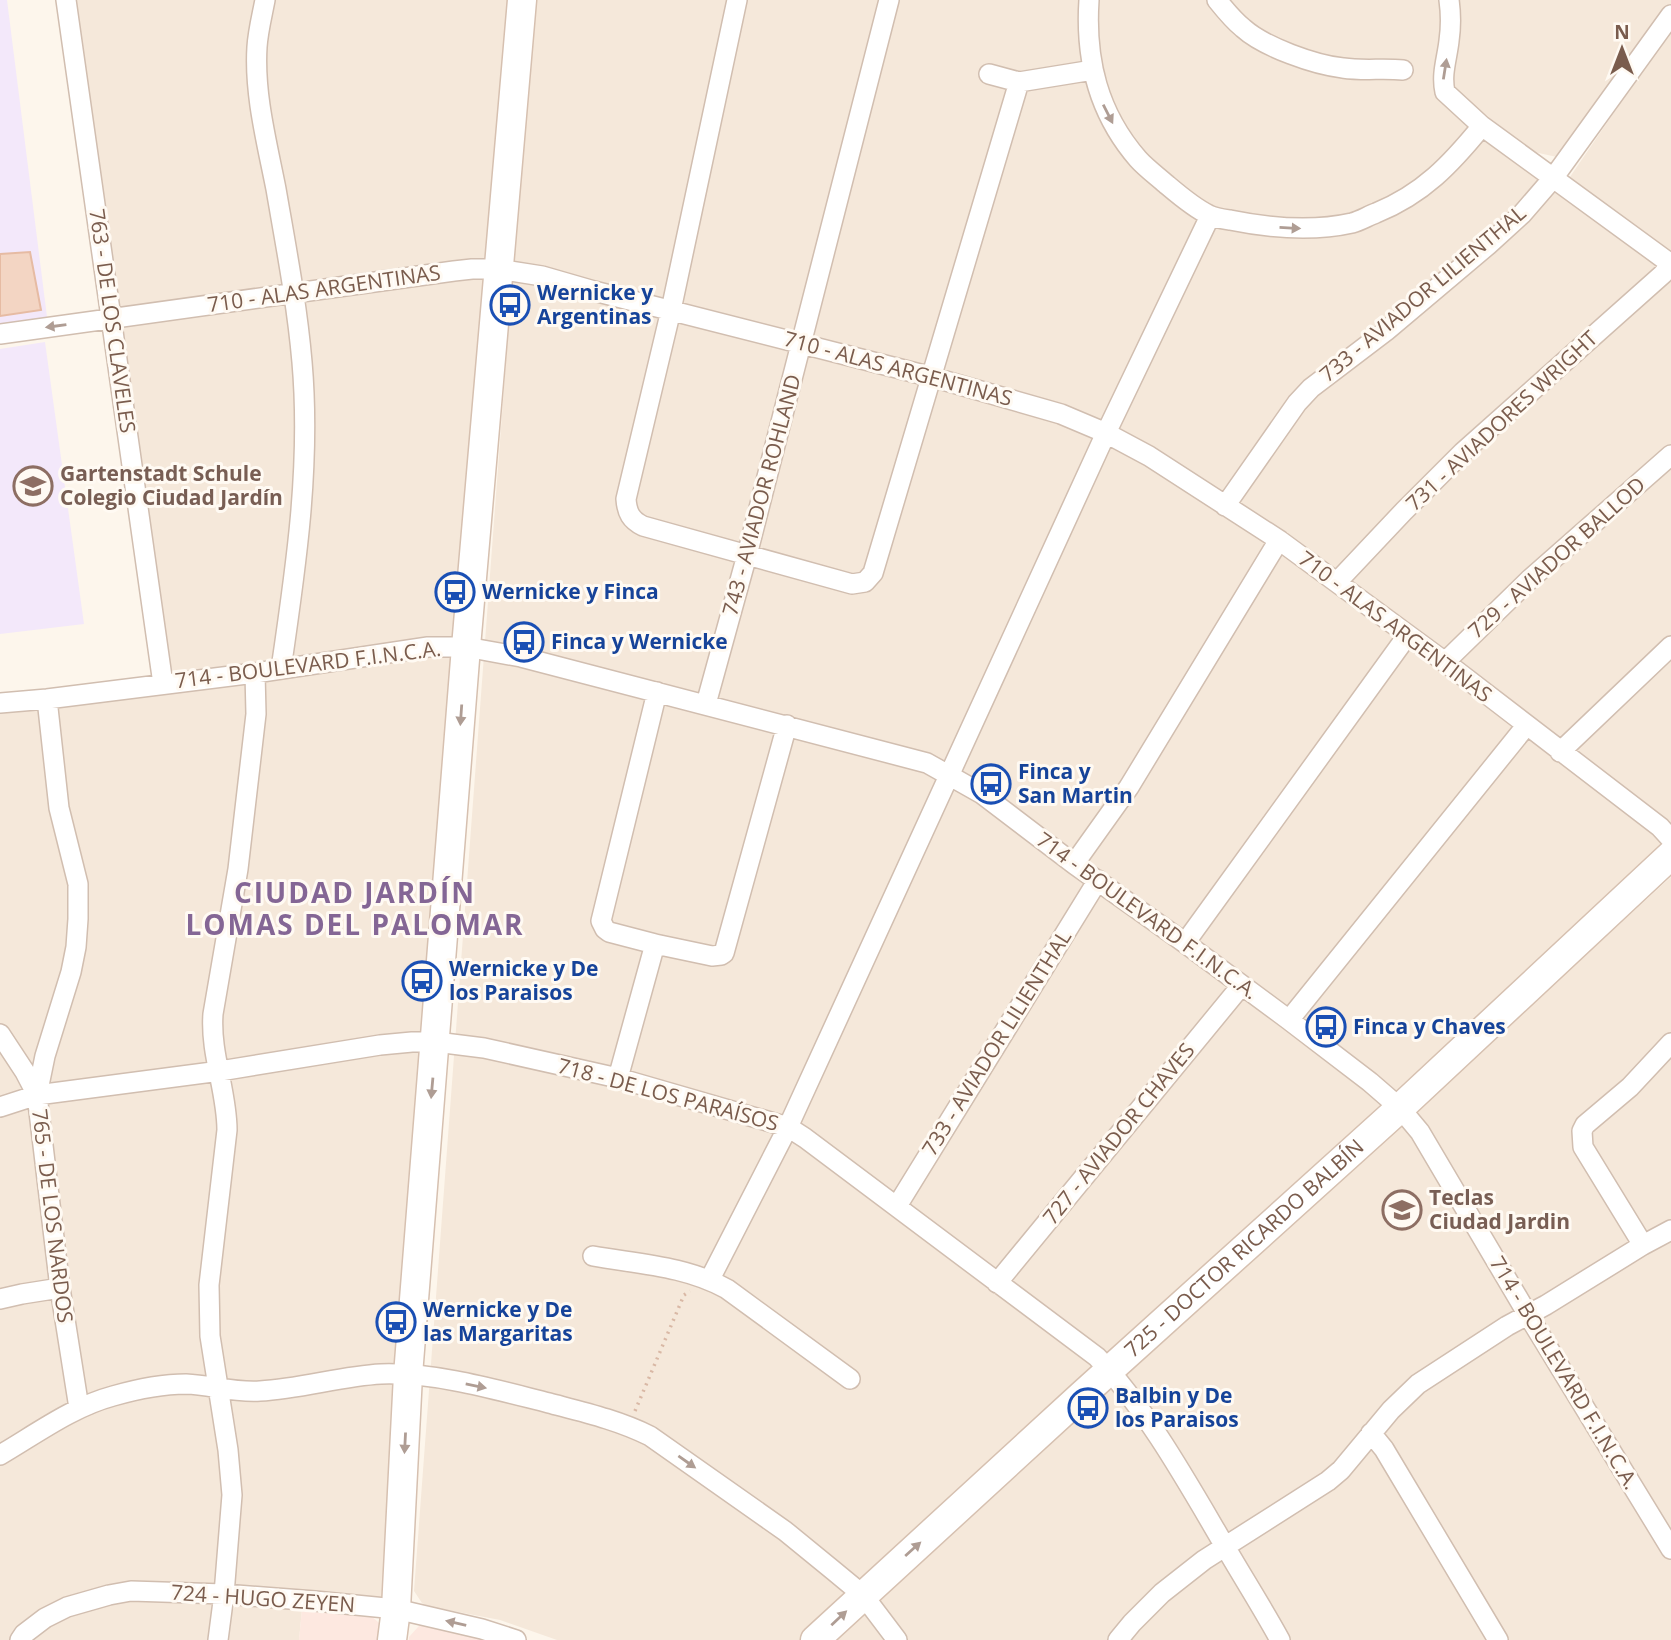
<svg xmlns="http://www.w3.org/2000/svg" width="1671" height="1640" viewBox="0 0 1671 1640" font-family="'Open Sans',sans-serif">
<rect width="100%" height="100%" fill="#fdf6ec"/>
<path fill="#f5e8da" d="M73,0H518L456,636L178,672L172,670L168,666Z
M533,0H1446L1439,75L1559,193L1671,29V843L804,1640H557L500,1620L427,1606L422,1603L414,1591Z
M1454,0H1671V4L1563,154L1557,157L1534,152L1455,91L1451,79Z
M442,651L456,655L386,1592L381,1598L216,1587L212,1640H0V707Z
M1671,877V1640H837Z
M244,1603L302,1609L299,1640H227L232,1610L237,1605Z"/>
<path fill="#fde8e0" d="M302,1609L362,1613L371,1616L385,1628L387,1640H299Z
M419,1626H434L490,1640H409V1637Z"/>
<path fill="#f3e8fa" d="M0,0H7L47,317L0,324Z
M45,342L84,624L0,634V349Z"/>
<path fill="#f3d5c3" stroke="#e6bba3" stroke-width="2" d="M30,252L41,310L0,316V254Z"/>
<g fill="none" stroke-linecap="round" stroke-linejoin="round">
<g stroke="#d1beb0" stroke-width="22">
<path id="street" d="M66,0L163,684
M265,0C262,16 258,31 257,47C254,94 267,143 276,189C286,247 297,304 302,362C311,465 296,567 281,669
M737,0L671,310L626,499C627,513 631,520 643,526L852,584L865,582L873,573L1019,82L1093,70
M1089,0C1085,60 1098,113 1138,159C1146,168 1157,176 1166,184C1179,195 1194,208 1209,215C1215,218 1223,219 1230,220C1269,228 1312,232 1352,223C1360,221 1368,216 1376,213C1423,194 1451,164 1482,126L1445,92C1441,74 1447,59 1449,41C1451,27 1451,14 1449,0
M1217,0C1225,10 1233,20 1243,28C1264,47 1315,65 1343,68C1363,71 1383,68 1403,70
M989,74L1019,82
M0,334L454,271L472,269H498L542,276L594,291L932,377L1061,414L1106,433L1149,456L1279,540L1445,662L1660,827L1671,839
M1225,506L1297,403L1311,388L1386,331L1488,245L1522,214L1554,177L1671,15
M1337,582L1404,511L1463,452L1663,274L1671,264L1482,126
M1445,662L1529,580L1671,455
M657,692L601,921L605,929L609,932L655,944L712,956L721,955L724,953L787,725
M0,703L47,699L255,673L428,647H466L521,657L927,763L982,794L1074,864L1185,943L1289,1020L1370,1082L1400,1108L1420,1132L1528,1315L1671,1549
M706,704L747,555L889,0
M1560,752L1671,646
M1074,864L1129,787L1279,540
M1185,943L1407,636
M1289,1020L1526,726
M0,1034L25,1072L37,1095L60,1288L79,1408
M618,1078L655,944
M37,1095L45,1056L71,972L76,947L78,919V884L59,808L47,699
M0,1107L37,1095L220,1071L380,1045L412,1042H436L484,1048L618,1078L788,1127L805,1138L1097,1357C1147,1410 1186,1480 1223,1543C1242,1576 1262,1607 1280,1640
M897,1206L1098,880
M1643,1245L1583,1147L1582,1131L1585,1125L1630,1087L1671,1043
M593,1256C638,1264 686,1266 727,1289L850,1379
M710,1279L788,1127L1106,433L1210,216
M997,1283L1241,986
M0,1299L22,1294L60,1288
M1371,1433L1384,1449L1498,1640
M0,1455C36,1434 72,1407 113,1396C134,1390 164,1384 186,1384C211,1385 235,1393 260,1391C301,1389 341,1376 381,1374C435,1372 497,1390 549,1403C583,1412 618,1420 650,1436L785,1531L834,1571L863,1595L897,1640
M20,1640L24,1634L45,1618L67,1607L109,1595L131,1591L224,1594L315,1601L396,1609L482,1629L516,1640
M218,1640L224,1594L232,1495L228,1450L210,1336L209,1285L227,1130C227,1091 210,1054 213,1014L238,869L256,714L255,673
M1118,1640L1132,1623L1162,1593L1204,1560L1328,1481L1341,1470L1391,1410L1418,1384L1507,1326L1546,1305L1643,1245L1671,1230"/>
</g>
<g stroke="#d6c0b0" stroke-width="31">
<g id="secondary">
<path d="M392,1640L396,1609L408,1375L466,647L522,0"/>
<path id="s1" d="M815,1640L1082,1395L1400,1108L1671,855"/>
</g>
</g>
<path stroke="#d9b8a5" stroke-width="3.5" stroke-dasharray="2 5" stroke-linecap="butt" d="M635,1411L684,1295L690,1291"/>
<use href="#street" stroke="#fff" stroke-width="19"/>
<use href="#secondary" stroke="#fff" stroke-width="28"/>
</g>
<defs><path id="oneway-solid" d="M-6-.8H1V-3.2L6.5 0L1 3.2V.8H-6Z" transform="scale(1.75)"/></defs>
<g fill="#af9d94">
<use href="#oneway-solid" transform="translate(1445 69) rotate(-81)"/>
<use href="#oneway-solid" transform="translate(1108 114) rotate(63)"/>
<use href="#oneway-solid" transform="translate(1290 228) rotate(3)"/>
<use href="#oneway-solid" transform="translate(56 326) rotate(172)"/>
<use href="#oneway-solid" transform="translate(461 715) rotate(94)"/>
<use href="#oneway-solid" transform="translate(432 1088) rotate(95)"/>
<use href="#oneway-solid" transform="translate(476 1386) rotate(11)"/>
<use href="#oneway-solid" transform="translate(405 1443) rotate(93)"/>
<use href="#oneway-solid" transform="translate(687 1462) rotate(35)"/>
<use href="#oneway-solid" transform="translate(913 1549) rotate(-42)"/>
<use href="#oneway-solid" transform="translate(839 1618) rotate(-43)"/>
<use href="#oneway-solid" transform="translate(456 1623) rotate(-167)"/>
</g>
<defs>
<g id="bus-ring" transform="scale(2.0125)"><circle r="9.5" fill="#fffaf3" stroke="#1a4fb4" stroke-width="1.5"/><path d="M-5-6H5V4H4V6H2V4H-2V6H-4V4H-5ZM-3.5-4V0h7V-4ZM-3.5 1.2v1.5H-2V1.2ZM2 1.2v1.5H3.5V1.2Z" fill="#1a4fb4"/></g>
<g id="school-ring" transform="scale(2.0125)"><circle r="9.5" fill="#fffaf3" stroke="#8d6e63" stroke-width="1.5"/><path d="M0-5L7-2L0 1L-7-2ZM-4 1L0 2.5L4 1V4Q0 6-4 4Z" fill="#8d6e63"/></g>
</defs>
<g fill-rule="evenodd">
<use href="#bus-ring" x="510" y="305"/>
<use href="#school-ring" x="33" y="486"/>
<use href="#bus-ring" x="455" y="592"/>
<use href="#bus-ring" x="524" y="642"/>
<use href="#bus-ring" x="991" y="784"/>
<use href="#bus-ring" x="422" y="981"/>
<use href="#bus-ring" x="1326" y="1027"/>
<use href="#school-ring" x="1402" y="1210"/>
<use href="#bus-ring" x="396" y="1322"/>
<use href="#bus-ring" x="1088" y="1408"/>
</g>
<g text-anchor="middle" stroke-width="6" stroke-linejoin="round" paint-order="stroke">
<g font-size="21" fill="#7a5c4d" stroke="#fffaf3">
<text transform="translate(324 289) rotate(-8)" y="7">710 - ALAS ARGENTINAS</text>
<text transform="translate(1423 294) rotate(-40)" y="7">733 - AVIADOR LILIENTHAL</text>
<text transform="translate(112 321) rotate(82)" y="7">763 - DE LOS CLAVELES</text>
<text transform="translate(898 369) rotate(15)" y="7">710 - ALAS ARGENTINAS</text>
<text transform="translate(1502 421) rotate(-43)" y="7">731 - AVIADORES WRIGHT</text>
<text transform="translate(762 495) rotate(-75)" y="7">743 - AVIADOR ROHLAND</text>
<text transform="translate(1557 558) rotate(-42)" y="7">729 - AVIADOR BALLOD</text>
<text transform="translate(1395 627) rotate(37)" y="7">710 - ALAS ARGENTINAS</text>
<text transform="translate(308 665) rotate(-7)" y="7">714 - BOULEVARD F.I.N.C.A.</text>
<text transform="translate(1147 916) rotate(36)" y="7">714 - BOULEVARD F.I.N.C.A.</text>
<text transform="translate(997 1043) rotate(-58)" y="7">733 - AVIADOR LILIENTHAL</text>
<text transform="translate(668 1095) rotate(15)" y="7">718 - DE LOS PARAÍSOS</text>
<text transform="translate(1119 1134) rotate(-51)" y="7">727 - AVIADOR CHAVES</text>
<text transform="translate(52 1216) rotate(83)" y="7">765 - DE LOS NARDOS</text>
<text dy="7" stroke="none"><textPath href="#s1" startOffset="581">725 - DOCTOR RICARDO BALBÍN</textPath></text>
<text transform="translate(1564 1373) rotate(59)" y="7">714 - BOULEVARD F.I.N.C.A.</text>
<text transform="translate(263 1599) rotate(4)" y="7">724 - HUGO ZEYEN</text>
</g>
<g font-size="21" font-weight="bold" fill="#164399" stroke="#fffaf3" text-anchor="start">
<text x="537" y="300">Wernicke y<tspan x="537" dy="24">Argentinas</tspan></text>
<text x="482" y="599">Wernicke y Finca</text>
<text x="551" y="649">Finca y Wernicke</text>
<text x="1018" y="779">Finca y<tspan x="1018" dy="24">San Martin</tspan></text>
<text x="449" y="976">Wernicke y De<tspan x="449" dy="24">los Paraisos</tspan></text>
<text x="1353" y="1034">Finca y Chaves</text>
<text x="423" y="1317">Wernicke y De<tspan x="423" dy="24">las Margaritas</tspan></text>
<text x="1115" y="1403">Balbin y De<tspan x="1115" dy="24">los Paraisos</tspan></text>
</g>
<g font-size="21" font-weight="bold" fill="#785e54" stroke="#fffaf3" text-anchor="start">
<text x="60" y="481">Gartenstadt Schule<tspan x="60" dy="24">Colegio Ciudad Jardín</tspan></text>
<text x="1429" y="1205">Teclas<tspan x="1429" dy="24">Ciudad Jardin</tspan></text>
</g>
<g font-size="28" font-weight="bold" letter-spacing="2" fill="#846695" stroke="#fffaf3">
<text x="355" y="903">CIUDAD JARDÍN<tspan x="355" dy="32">LOMAS DEL PALOMAR</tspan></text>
</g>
</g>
<g transform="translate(1622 49)" stroke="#fffaf3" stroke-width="5" paint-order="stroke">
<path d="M0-5L12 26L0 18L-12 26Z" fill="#7a5c4d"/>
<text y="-10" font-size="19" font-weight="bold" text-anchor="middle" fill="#7a5c4d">N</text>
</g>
</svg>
